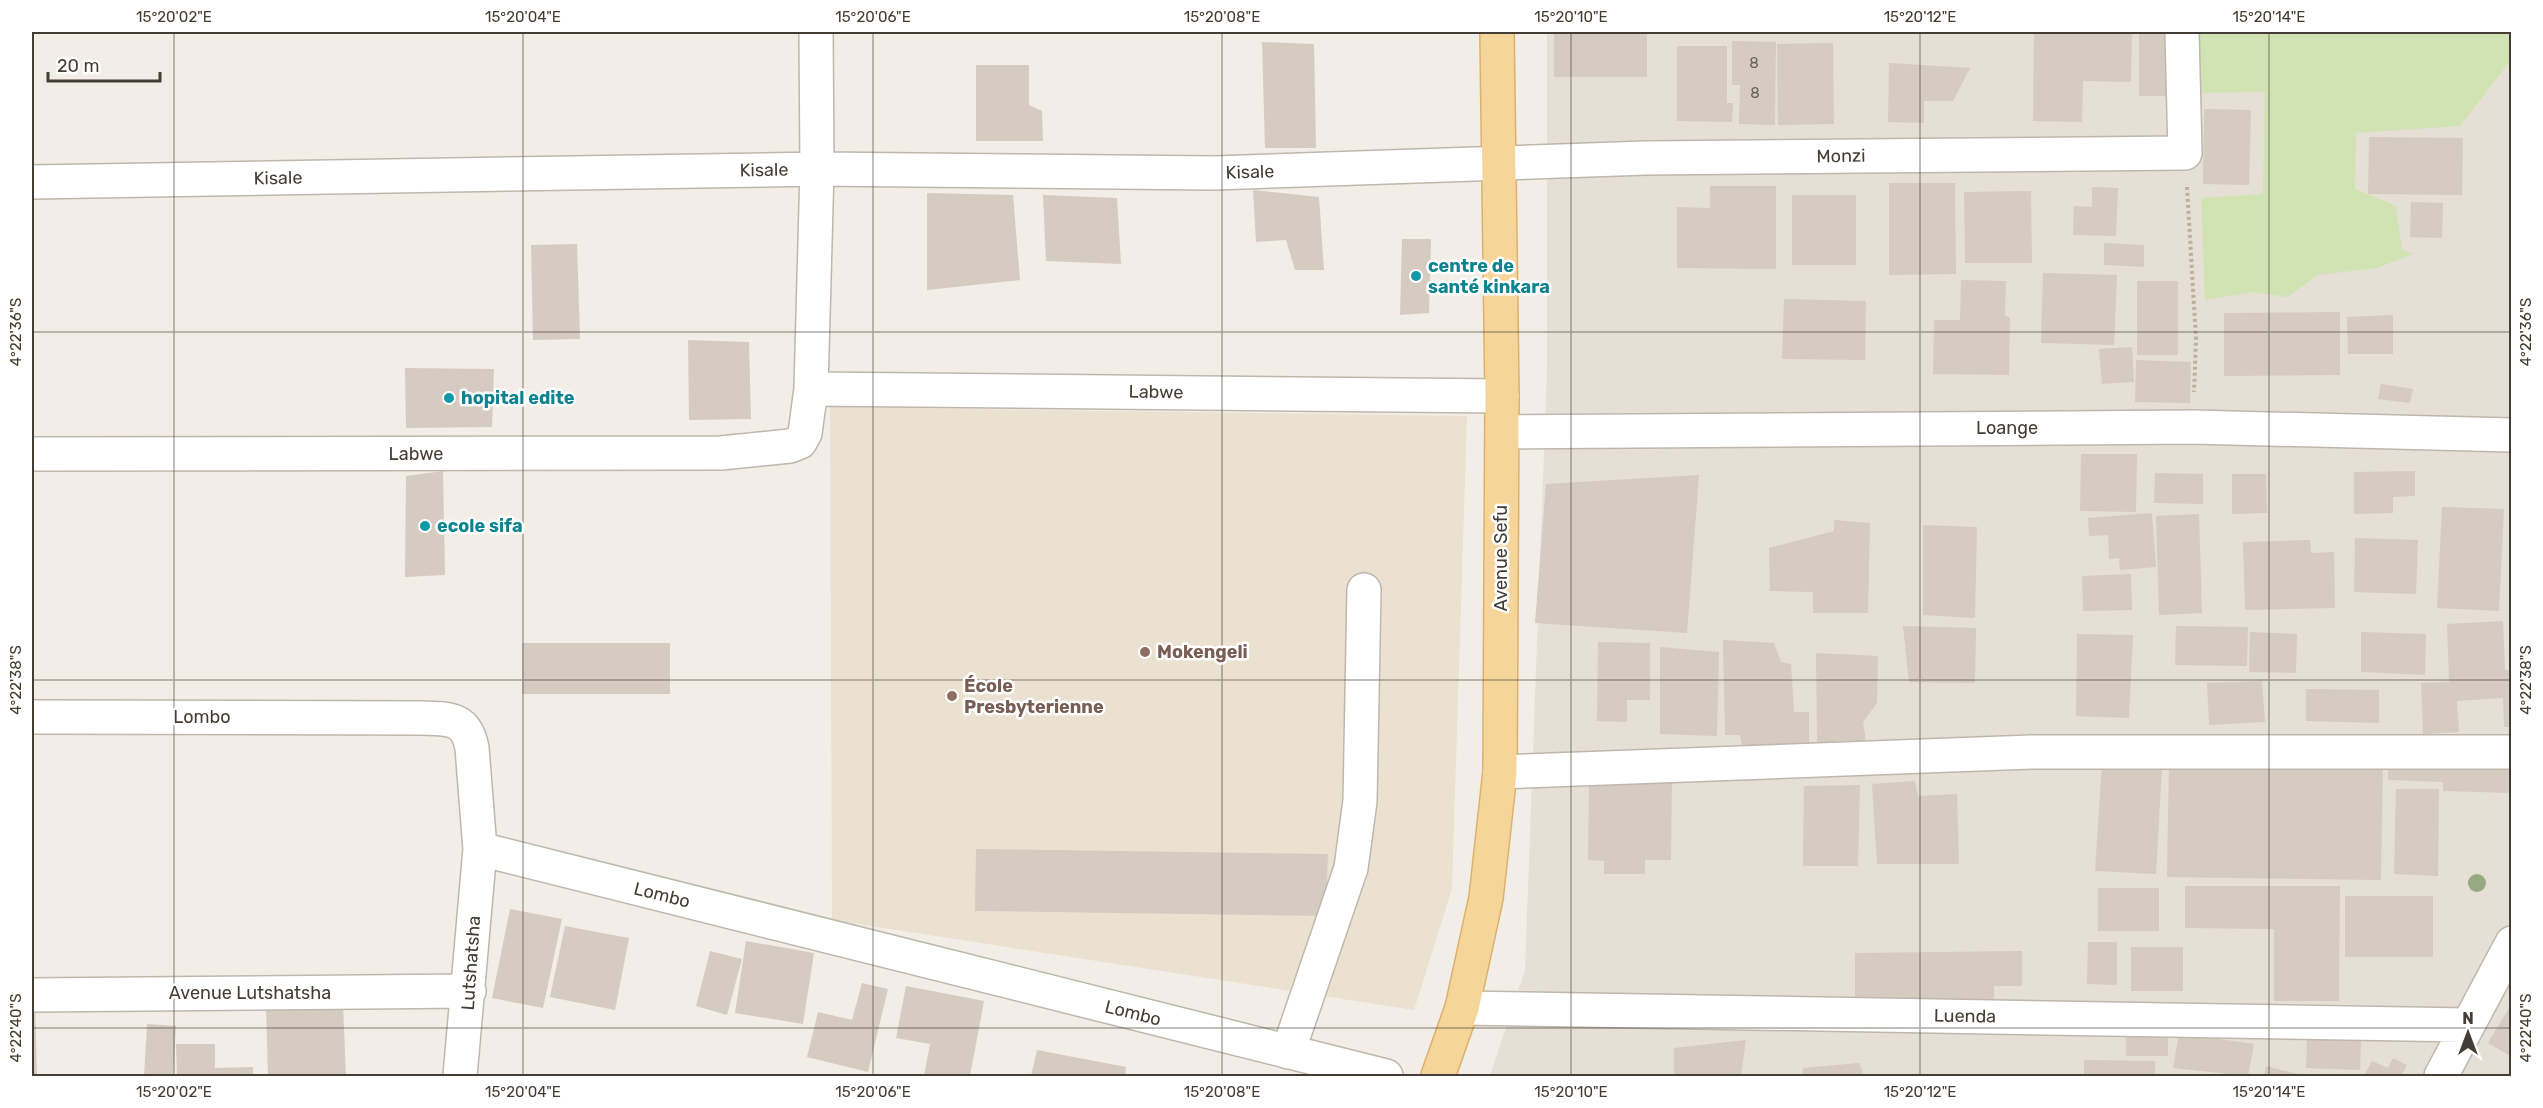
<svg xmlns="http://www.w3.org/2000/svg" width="2543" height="1108" viewBox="0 0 2543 1108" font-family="Rubik,sans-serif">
<rect width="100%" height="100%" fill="#f2ede6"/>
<path fill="#e5dfd5" d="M1547,32H2511V1076H1490L1525,970L1547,371Z"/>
<path fill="#eae1d1" d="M830,407L1467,416L1452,889L1414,1010L832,920Z"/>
<path fill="#d1e3b2" d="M2199,32H2511V60L2460,126L2356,133L2355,189L2396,206L2402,250L2413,254L2377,268L2318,275L2287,297L2254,292L2205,300L2201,198L2263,194L2265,92L2197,93Z"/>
<path fill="#d5cbc0" d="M1554,32H1647V77H1554Z
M2034,32H2132L2131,82L2083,81L2082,122L2033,121Z
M2139,32H2176V96H2139Z
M1732,41L1776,42L1775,125L1739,124L1740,85H1732Z
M1262,42L1314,44L1316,148H1265Z
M1833,43L1834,124L1778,125L1777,44Z
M1677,46H1727V103H1733L1732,122L1677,121Z
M1889,63L1970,68L1953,101H1924V123L1888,122Z
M976,65H1029V105L1042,111L1043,141H976Z
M2204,109L2251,110L2249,185L2203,184Z
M2369,137L2463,138L2462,195L2368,194Z
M1889,183H1955L1956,274L1889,275Z
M1710,186H1776V269L1677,268V207L1710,208Z
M2092,187L2118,188L2116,236L2073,235L2074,206L2092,207Z
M1253,190L1319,197L1324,270H1295L1286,240L1256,242Z
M2031,191L2032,263H1965L1964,192Z
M927,193L1013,195L1020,280L927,290Z
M1043,195L1117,198L1121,264L1046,261Z
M1792,195H1856V265H1792Z
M2411,202L2443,203L2442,238L2410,237Z
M1402,239H1431L1429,313L1400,315Z
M2104,243L2144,245V267L2104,265Z
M577,244L580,339L533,340L531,245Z
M2043,273L2117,275L2114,345L2041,343Z
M1961,280L2006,281L2005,315L2010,318L2009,375L1933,374L1934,320H1960Z
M2137,281H2178V355H2137Z
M1784,299L1866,301L1865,360L1782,359Z
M2340,312V375L2224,376V313Z
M2393,315V354H2348L2347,317Z
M688,340L749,342L751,419L689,420Z
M2132,347L2134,382L2102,384L2099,349Z
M2136,360L2191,362L2190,403L2135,402Z
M405,368L494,369L492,427L406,428Z
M2381,384L2413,389L2410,403L2378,399Z
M2081,454H2137L2136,512L2080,511Z
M443,471L445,575L405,577L406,476Z
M2415,471V496L2393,497V513L2354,514V472Z
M2155,473L2203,474V504L2154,503Z
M2232,474H2266L2267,513L2232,514Z
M1699,475L1687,633L1535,623L1546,484Z
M2442,507L2504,509L2499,611L2437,608Z
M2152,513L2156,567L2120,570L2119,558L2109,559L2108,535L2089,536L2088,518Z
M2199,514L2202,613L2159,615L2156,516Z
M1834,520L1870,523L1868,613H1813V592L1770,591L1769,548L1834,531Z
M1923,525L1977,527L1975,618L1923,615Z
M2355,538L2418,540L2416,594L2354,592Z
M2310,540L2311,553L2334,552L2335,608L2245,610L2243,542Z
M2131,574L2132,610L2083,611L2082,576Z
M2503,621L2505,670H2512V727H2504L2503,698L2457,701L2459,732L2423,734L2421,683L2449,682L2447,624Z
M1903,626L1976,628L1975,683L1909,682Z
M2176,626L2248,627L2247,666L2175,665Z
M2250,632L2297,634L2296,673L2249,672Z
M2361,632L2426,634L2425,675L2361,672Z
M2077,634L2133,635L2129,718L2076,716Z
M1723,640L1774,643L1781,662L1791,664L1794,712H1809V744L1742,746L1740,735H1725Z
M1598,642L1650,643V700H1627V722L1597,721Z
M522,643H670V694H522Z
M1660,647L1719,652L1717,736L1660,734Z
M1816,653L1878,656L1877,703L1863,722L1867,747L1817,742Z
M2262,681L2265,722L2209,725L2207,683Z
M2306,689L2379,690V723L2306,721Z
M2169,759L2383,761L2381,880L2167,877Z
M2102,764L2162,767L2156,874L2095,871Z
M2388,764L2512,766V793L2443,791V782L2388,780Z
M1589,777L1672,778L1671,860H1645V874H1604V861L1588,860Z
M1915,781L1918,796L1957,794L1959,864H1877L1872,784Z
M1860,785L1858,866H1803L1804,786Z
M2396,789H2439L2438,876L2394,874Z
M976,849L1328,854L1326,916L975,911Z
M2185,886H2340L2339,1001H2274V929L2185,928Z
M2098,888H2159V931H2098Z
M2345,896H2433V957H2345Z
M510,909L562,919L543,1008L492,998Z
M565,926L629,938L615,1010L550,997Z
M746,941L814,953L803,1024L735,1013Z
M2088,942H2117V985L2087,984Z
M2131,947H2183V991H2131Z
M710,951L742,959L727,1015L696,1006Z
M2022,951V986H1994V1004L1855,1005V953Z
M862,983L888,989L868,1072L807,1057L818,1012L852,1020Z
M906,986L984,1001L970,1076H924L930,1044L896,1038Z
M32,1001H35L37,1076H32Z
M2512,1003V1057L2488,1043Z
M343,1004L346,1076H268L266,1007Z
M147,1024L176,1026L173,1076H144Z
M2126,1024H2168V1056H2126Z
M2179,1033L2254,1044L2248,1076L2173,1068Z
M2307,1037L2361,1040L2360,1070L2306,1068Z
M1746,1040L1741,1076H1674V1048Z
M176,1044H215V1068L253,1067V1076H177Z
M1037,1050L1126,1067L1125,1076H1031Z
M2393,1058L2407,1065L2401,1076H2364L2372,1061L2388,1068Z
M2084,1060L2155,1061V1076H2084Z
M1859,1063L1864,1076H1802L1803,1068Z
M2266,1066L2306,1076H2264Z"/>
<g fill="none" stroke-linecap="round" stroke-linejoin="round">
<g stroke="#bfb7ad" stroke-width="36">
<path id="minor" d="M32,182L817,169L1215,173L1646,158L2185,153L2182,32
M811,389L1502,396
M1502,432L2193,427L2512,435
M32,454L721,453L790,446L800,442L805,433L811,389L817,169L816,32
M32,717L420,718C448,719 466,716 472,748L480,849L460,1076
M1500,772L2031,752H2512
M480,849L1386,1076
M32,995L469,991
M1462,1008L2468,1025
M1288,1052L1351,868L1360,801L1364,590
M2441,1076L2512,943"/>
</g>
<g stroke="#dab16c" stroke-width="36">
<path id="major" d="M1438,1076L1462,1008L1486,898L1500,772L1502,396L1497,32"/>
</g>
<path stroke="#bdaf9c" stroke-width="4" stroke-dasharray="3 3" stroke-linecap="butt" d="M2187,187L2196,339L2194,392"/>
<use href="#minor" stroke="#fff" stroke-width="33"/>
<use href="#major" stroke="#f6d59a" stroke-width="33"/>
</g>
<circle fill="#97a981" cx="2477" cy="883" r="9"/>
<path fill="none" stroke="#443d36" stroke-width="1.5" stroke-opacity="0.45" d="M174,32V1076M523,32V1076M873,32V1076M1222,32V1076M1571,32V1076M1920,32V1076M2269,32V1076M32,332H2512M32,680H2512M32,1028H2512"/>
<g fill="#0f9aa8" stroke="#fff" stroke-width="2">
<circle cx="1416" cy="276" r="6"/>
<circle cx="449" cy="398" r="6"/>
<circle cx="425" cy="526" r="6"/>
</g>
<g fill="#8d6e63" stroke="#fff" stroke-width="2">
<circle cx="1145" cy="652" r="6"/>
<circle cx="952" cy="696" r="6"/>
</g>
<g text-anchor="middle" stroke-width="5" stroke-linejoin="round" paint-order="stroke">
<g font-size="15" fill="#686058">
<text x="1754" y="68">8</text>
<text x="1755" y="98">8</text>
</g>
<g font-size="18" fill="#443d36" stroke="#fff">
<text transform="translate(1841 156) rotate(-1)" y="6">Monzi</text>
<text transform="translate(764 170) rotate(-1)" y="6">Kisale</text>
<text transform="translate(1250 172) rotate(-2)" y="6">Kisale</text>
<text transform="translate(278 178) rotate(-1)" y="6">Kisale</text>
<text transform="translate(1156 392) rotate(1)" y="6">Labwe</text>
<text x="2007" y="434">Loange</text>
<text x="416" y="460">Labwe</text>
<text transform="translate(1501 558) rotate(-90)" y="6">Avenue Sefu</text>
<text x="202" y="723">Lombo</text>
<text transform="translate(662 895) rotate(14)" y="6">Lombo</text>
<text transform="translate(471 963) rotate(-86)" y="6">Lutshatsha</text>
<text x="250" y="999">Avenue Lutshatsha</text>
<text transform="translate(1133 1013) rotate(14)" y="6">Lombo</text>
<text transform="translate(1965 1016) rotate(1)" y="6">Luenda</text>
</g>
<g font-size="18" font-weight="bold" fill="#0d838f" stroke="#fff" text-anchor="start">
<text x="1428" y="272">centre de<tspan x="1428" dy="21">santé kinkara</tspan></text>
<text x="461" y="404">hopital edite</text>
<text x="437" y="532">ecole sifa</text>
</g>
<g font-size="18" font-weight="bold" fill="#785e54" stroke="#fff" text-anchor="start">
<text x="1157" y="658">Mokengeli</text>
<text x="964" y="692">École<tspan x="964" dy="21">Presbyterienne</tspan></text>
</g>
</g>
<rect width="2543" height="1108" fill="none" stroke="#ffffff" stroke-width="66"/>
<g transform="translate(2468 1033)" stroke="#ffffff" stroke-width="4.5" paint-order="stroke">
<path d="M0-4.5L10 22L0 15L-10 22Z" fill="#443d36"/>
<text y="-9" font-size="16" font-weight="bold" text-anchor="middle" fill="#443d36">N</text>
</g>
<path d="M48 72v9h112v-9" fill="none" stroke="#443d36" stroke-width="3"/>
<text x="57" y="72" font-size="18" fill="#443d36" stroke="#ffffff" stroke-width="4.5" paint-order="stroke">20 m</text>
<rect x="33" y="33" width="2477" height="1042" fill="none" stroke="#443d36" stroke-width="2"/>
<g font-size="15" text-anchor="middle" fill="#443d36">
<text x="174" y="22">15°20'02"E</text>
<text x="523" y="22">15°20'04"E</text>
<text x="873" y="22">15°20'06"E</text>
<text x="1222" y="22">15°20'08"E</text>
<text x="1571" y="22">15°20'10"E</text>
<text x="1920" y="22">15°20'12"E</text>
<text x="2269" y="22">15°20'14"E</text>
<text transform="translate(16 332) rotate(-90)" y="5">4°22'36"S</text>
<text transform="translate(2526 332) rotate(-90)" y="5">4°22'36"S</text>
<text transform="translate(16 680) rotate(-90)" y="5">4°22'38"S</text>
<text transform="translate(2526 680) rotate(-90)" y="5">4°22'38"S</text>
<text transform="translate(16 1028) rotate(-90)" y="5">4°22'40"S</text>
<text transform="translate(2526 1028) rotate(-90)" y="5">4°22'40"S</text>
<text x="174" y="1097">15°20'02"E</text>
<text x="523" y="1097">15°20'04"E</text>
<text x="873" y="1097">15°20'06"E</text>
<text x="1222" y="1097">15°20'08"E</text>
<text x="1571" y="1097">15°20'10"E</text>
<text x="1920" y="1097">15°20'12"E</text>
<text x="2269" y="1097">15°20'14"E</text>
</g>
</svg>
